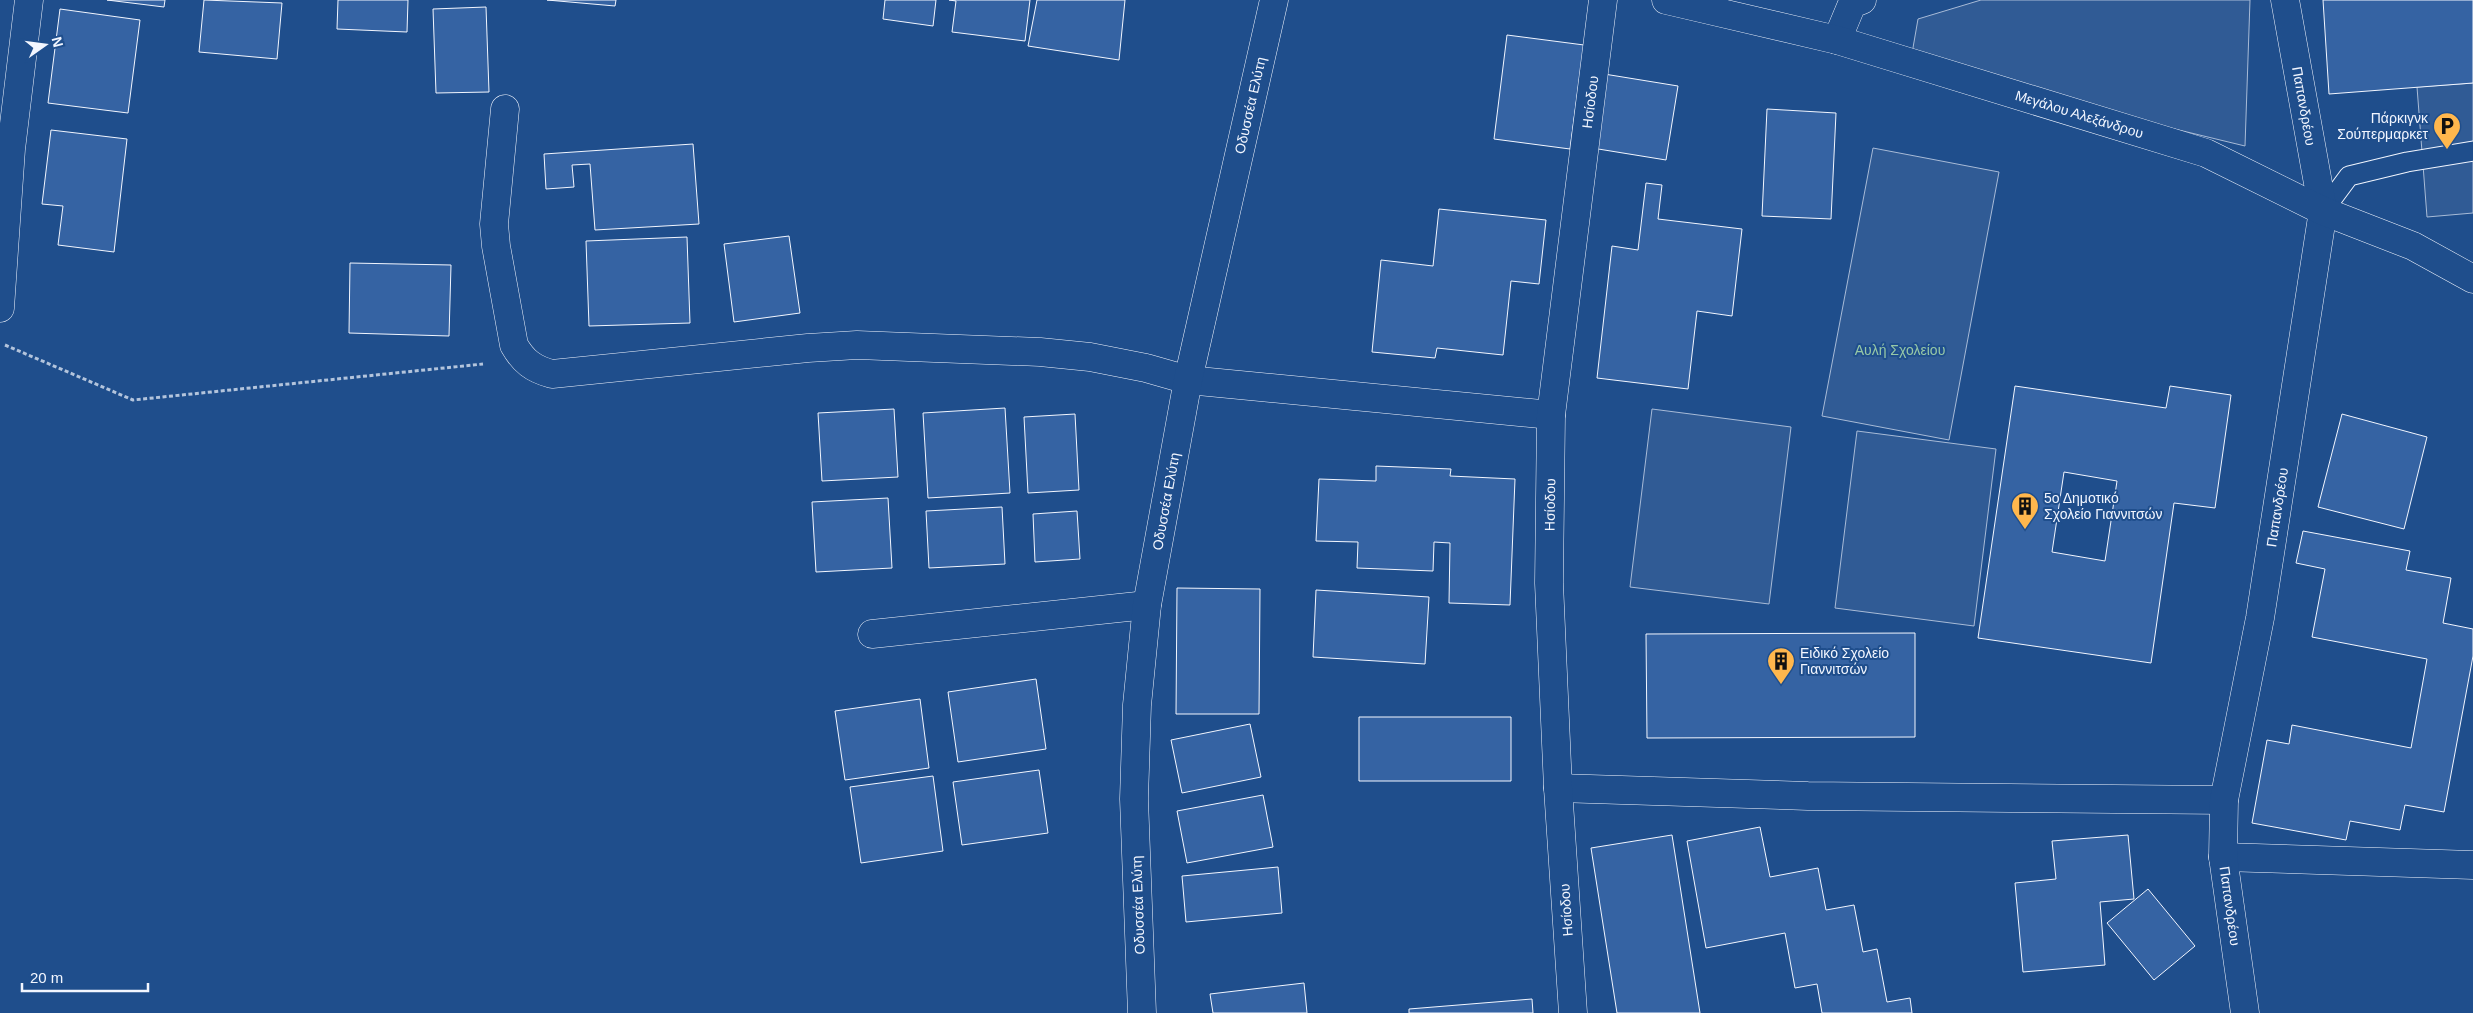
<svg xmlns="http://www.w3.org/2000/svg" width="2473" height="1013" viewBox="0 0 2473 1013" font-family="Helvetica,sans-serif">
<rect width="100%" height="100%" fill="#1f4e8c"/>
<path fill="#305b95" stroke="#a8bbd7" d="M1981,0H2250L2245,146L1910,65L1918,19Z
M2473,83V213L2427,217L2417,87Z
M1873,148L1999,172L1949,440L1822,416Z
M1652,409L1791,427L1769,604L1630,587Z
M1857,431L1996,449L1974,626L1835,608Z"/>
<path fill="#3563a3" stroke="#f2f6ff" fill-rule="evenodd" d="M107,0H165L164,7Z
M204,0L282,3L277,59L199,52Z
M338,0H408L407,32L337,29Z
M547,0H616L615,6Z
M885,0H936L933,26L883,19Z
M949,0H1030L1025,41L952,32L956,1Z
M1037,0H1125L1119,60L1028,46Z
M2323,0H2473V83L2329,94Z
M486,7L489,92L436,93L433,9Z
M60,9L140,20L128,113L48,103Z
M1507,35L1584,45L1570,149L1494,139Z
M1598,73L1678,86L1666,160L1586,147Z
M1767,109L1836,113L1831,219L1762,216Z
M51,130L127,139L114,252L58,245L63,206L42,204Z
M693,144L699,224L595,230L590,164L572,165L574,187L546,189L544,154Z
M1646,183L1662,185L1658,219L1742,229L1732,316L1697,311L1688,389L1597,378L1612,246L1638,250Z
M1439,209L1546,220L1539,284L1511,281L1503,355L1437,348L1435,358L1372,352L1381,260L1433,266Z
M789,236L800,313L734,322L724,244Z
M687,237L690,323L589,326L586,241Z
M350,263L451,265L449,336L349,333Z
M2015,386L2166,408L2170,386L2231,395L2215,508L2174,503L2151,663L1978,638ZM2064,472L2117,481L2105,561L2052,552Z
M1005,408L1010,493L928,498L923,413Z
M894,409L898,477L822,481L818,413Z
M1075,414L1079,490L1028,493L1024,417Z
M2342,414L2427,437L2404,529L2318,507Z
M1376,466L1451,469L1450,476L1515,479L1510,605L1449,603L1450,543L1434,542L1433,571L1357,568L1358,542L1316,541L1319,479L1376,481Z
M888,498L892,568L816,572L812,502Z
M1002,507L1005,564L929,568L926,511Z
M1077,511L1080,559L1035,562L1033,514Z
M2303,531L2410,551L2406,570L2451,578L2443,623L2473,629V656L2444,812L2405,805L2400,830L2350,821L2346,840L2252,823L2267,740L2289,744L2292,725L2411,748L2427,659L2312,637L2325,569L2296,563Z
M1177,588L1260,589L1259,714H1176Z
M1316,590L1429,597L1425,664L1313,657Z
M1915,633V737L1647,738L1646,634Z
M1036,679L1046,749L958,762L948,692Z
M920,699L929,768L845,780L835,711Z
M1359,717H1511V781H1359Z
M1250,724L1261,777L1182,793L1171,740Z
M1039,770L1048,833L962,845L953,782Z
M933,776L943,851L861,863L850,787Z
M1263,795L1273,847L1187,863L1177,811Z
M1760,827L1770,877L1818,868L1826,910L1854,905L1863,952L1877,949L1887,1002L1910,998L1912,1013H1822L1817,984L1795,988L1785,933L1706,948L1687,841Z
M1672,835L1700,1013H1617L1591,848Z
M2128,835L2134,899L2100,902L2105,965L2023,972L2015,883L2056,879L2052,841Z
M1278,867L1282,913L1186,922L1182,876Z
M2148,889L2195,946L2154,980L2107,923Z
M1304,983L1307,1013H1213L1210,994Z
M1532,999L1533,1013H1409V1009Z"/>
<g fill="none" stroke-linecap="round" stroke-linejoin="round">
<g stroke="#f2f6ff" stroke-width="21">
<path id="lane" d="M2323,211L2349,176L2407,162L2473,151"/>
</g>
<g stroke="#f2f6ff" stroke-width="29">
<g id="street">
<path d="M1837,40L1852,4L1862,0"/>
<path d="M505,109L494,224L496,246L514,345C523,361 533,369 552,374L808,348L857,345L1040,352L1090,357L1146,368L1188,380L1551,415"/>
<path d="M0,308L11,149L29,0"/>
<path d="M872,634L1147,605"/>
<path d="M1558,788L1808,796L2224,800"/>
<path d="M2223,857L2473,865"/>
<path id="s1" d="M1142,1013L1134,799L1137,705L1147,605L1188,380L1274,0"/>
<path id="s2" d="M1573,1013L1558,788L1549,583L1551,415L1603,0"/>
<path id="s3" d="M2245,1013L2223,857L2224,800L2260,618L2323,211L2285,0"/>
</g>
</g>
<g stroke="#f2f6ff" stroke-width="29">
<g id="secondary">
<path id="s4" d="M1666,0L1837,40L2206,153L2323,211L2413,246L2473,279"/>
</g>
</g>
<path stroke="#b3c4dc" stroke-width="3" stroke-dasharray="4 2.5" stroke-linecap="butt" d="M5,345L133,400L483,364"/>
<use href="#lane" stroke="#1f4e8c" stroke-width="19"/>
<use href="#street" stroke="#1f4e8c" stroke-width="28"/>
<use href="#secondary" stroke="#1f4e8c" stroke-width="28"/>
</g>
<defs>
<g id="parking-pin" transform="scale(1.4375)"><path d="M0 17L-7.5 6A9.5 9.5 0 1 1 7.5 6Z" fill="#ffb74d" stroke="#1f4e8c"/><path d="M-3.5-5.5H1a3.5 3.5 0 0 1 0 7H-1V5.5H-3.5ZM-1-3.4V-.6H.8a1.4 1.4 0 0 0 0-2.8Z" fill="#111"/></g>
<g id="building-pin" transform="scale(1.4375)"><path d="M0 17L-7.5 6A9.5 9.5 0 1 1 7.5 6Z" fill="#ffb74d" stroke="#1f4e8c"/><path d="M-4-6H4V6H1V3H-1V6H-4ZM-2.5-4.3h1.7v1.8h-1.7ZM.8-4.3h1.7v1.8H.8ZM-2.5-1h1.7V.8h-1.7ZM.8-1h1.7V.8H.8Z" fill="#111"/></g>
</defs>
<g fill-rule="evenodd">
<use href="#parking-pin" x="2447" y="126"/>
<use href="#building-pin" x="2025" y="506"/>
<use href="#building-pin" x="1781" y="661"/>
</g>
<g text-anchor="middle" stroke-width="4" stroke-linejoin="round" paint-order="stroke">
<g font-size="14" fill="#f2f6ff" stroke="#1f4e8c">
<text dy="5" stroke="none"><textPath href="#s2" startOffset="914">Ησίοδου</textPath></text>
<text dy="5" stroke="none"><textPath href="#s1" startOffset="919">Οδυσσέα Ελύτη</textPath></text>
<text transform="translate(2304 106) rotate(80)" y="5">Παπανδρέου</text>
<text dy="5" stroke="none"><textPath href="#s4" startOffset="429">Μεγάλου Αλεξάνδρου</textPath></text>
<text dy="5" stroke="none"><textPath href="#s1" startOffset="514">Οδυσσέα Ελύτη</textPath></text>
<text dy="5" stroke="none"><textPath href="#s2" startOffset="509">Ησίοδου</textPath></text>
<text dy="5" stroke="none"><textPath href="#s3" startOffset="512">Παπανδρέου</textPath></text>
<text transform="translate(1138 905) rotate(-92)" y="5">Οδυσσέα Ελύτη</text>
<text transform="translate(2230 906) rotate(82)" y="5">Παπανδρέου</text>
<text transform="translate(1566 910) rotate(-94)" y="5">Ησίοδου</text>
</g>
<g font-size="14" fill="#f2f6ff" stroke="#1f4e8c" text-anchor="start">
<text x="2428" y="123" text-anchor="end">Πάρκιγνκ<tspan x="2428" dy="16">Σούπερμαρκετ</tspan></text>
<text x="2044" y="503">5ο Δημοτικό<tspan x="2044" dy="16">Σχολείο Γιαννιτσών</tspan></text>
<text x="1800" y="658">Ειδικό Σχολείο<tspan x="1800" dy="16">Γιαννιτσών</tspan></text>
</g>
<g font-size="14" fill="#97c8a6" stroke="#1f4e8c">
<text x="1900" y="355">Αυλή Σχολείου</text>
</g>
</g>
<g transform="translate(45 45) rotate(76)" stroke="#1f4e8c" stroke-width="4" paint-order="stroke">
<path d="M0-4L9 19L0 12L-9 19Z" fill="#f2f6ff"/>
<text y="-8" font-size="14" font-weight="bold" text-anchor="middle" fill="#f2f6ff">N</text>
</g>
<path d="M22 983v8h126v-8" fill="none" stroke="#f2f6ff" stroke-width="2.5"/>
<text x="30" y="983" font-size="15" fill="#f2f6ff" stroke="#1f4e8c" stroke-width="4" paint-order="stroke">20 m</text>
</svg>
